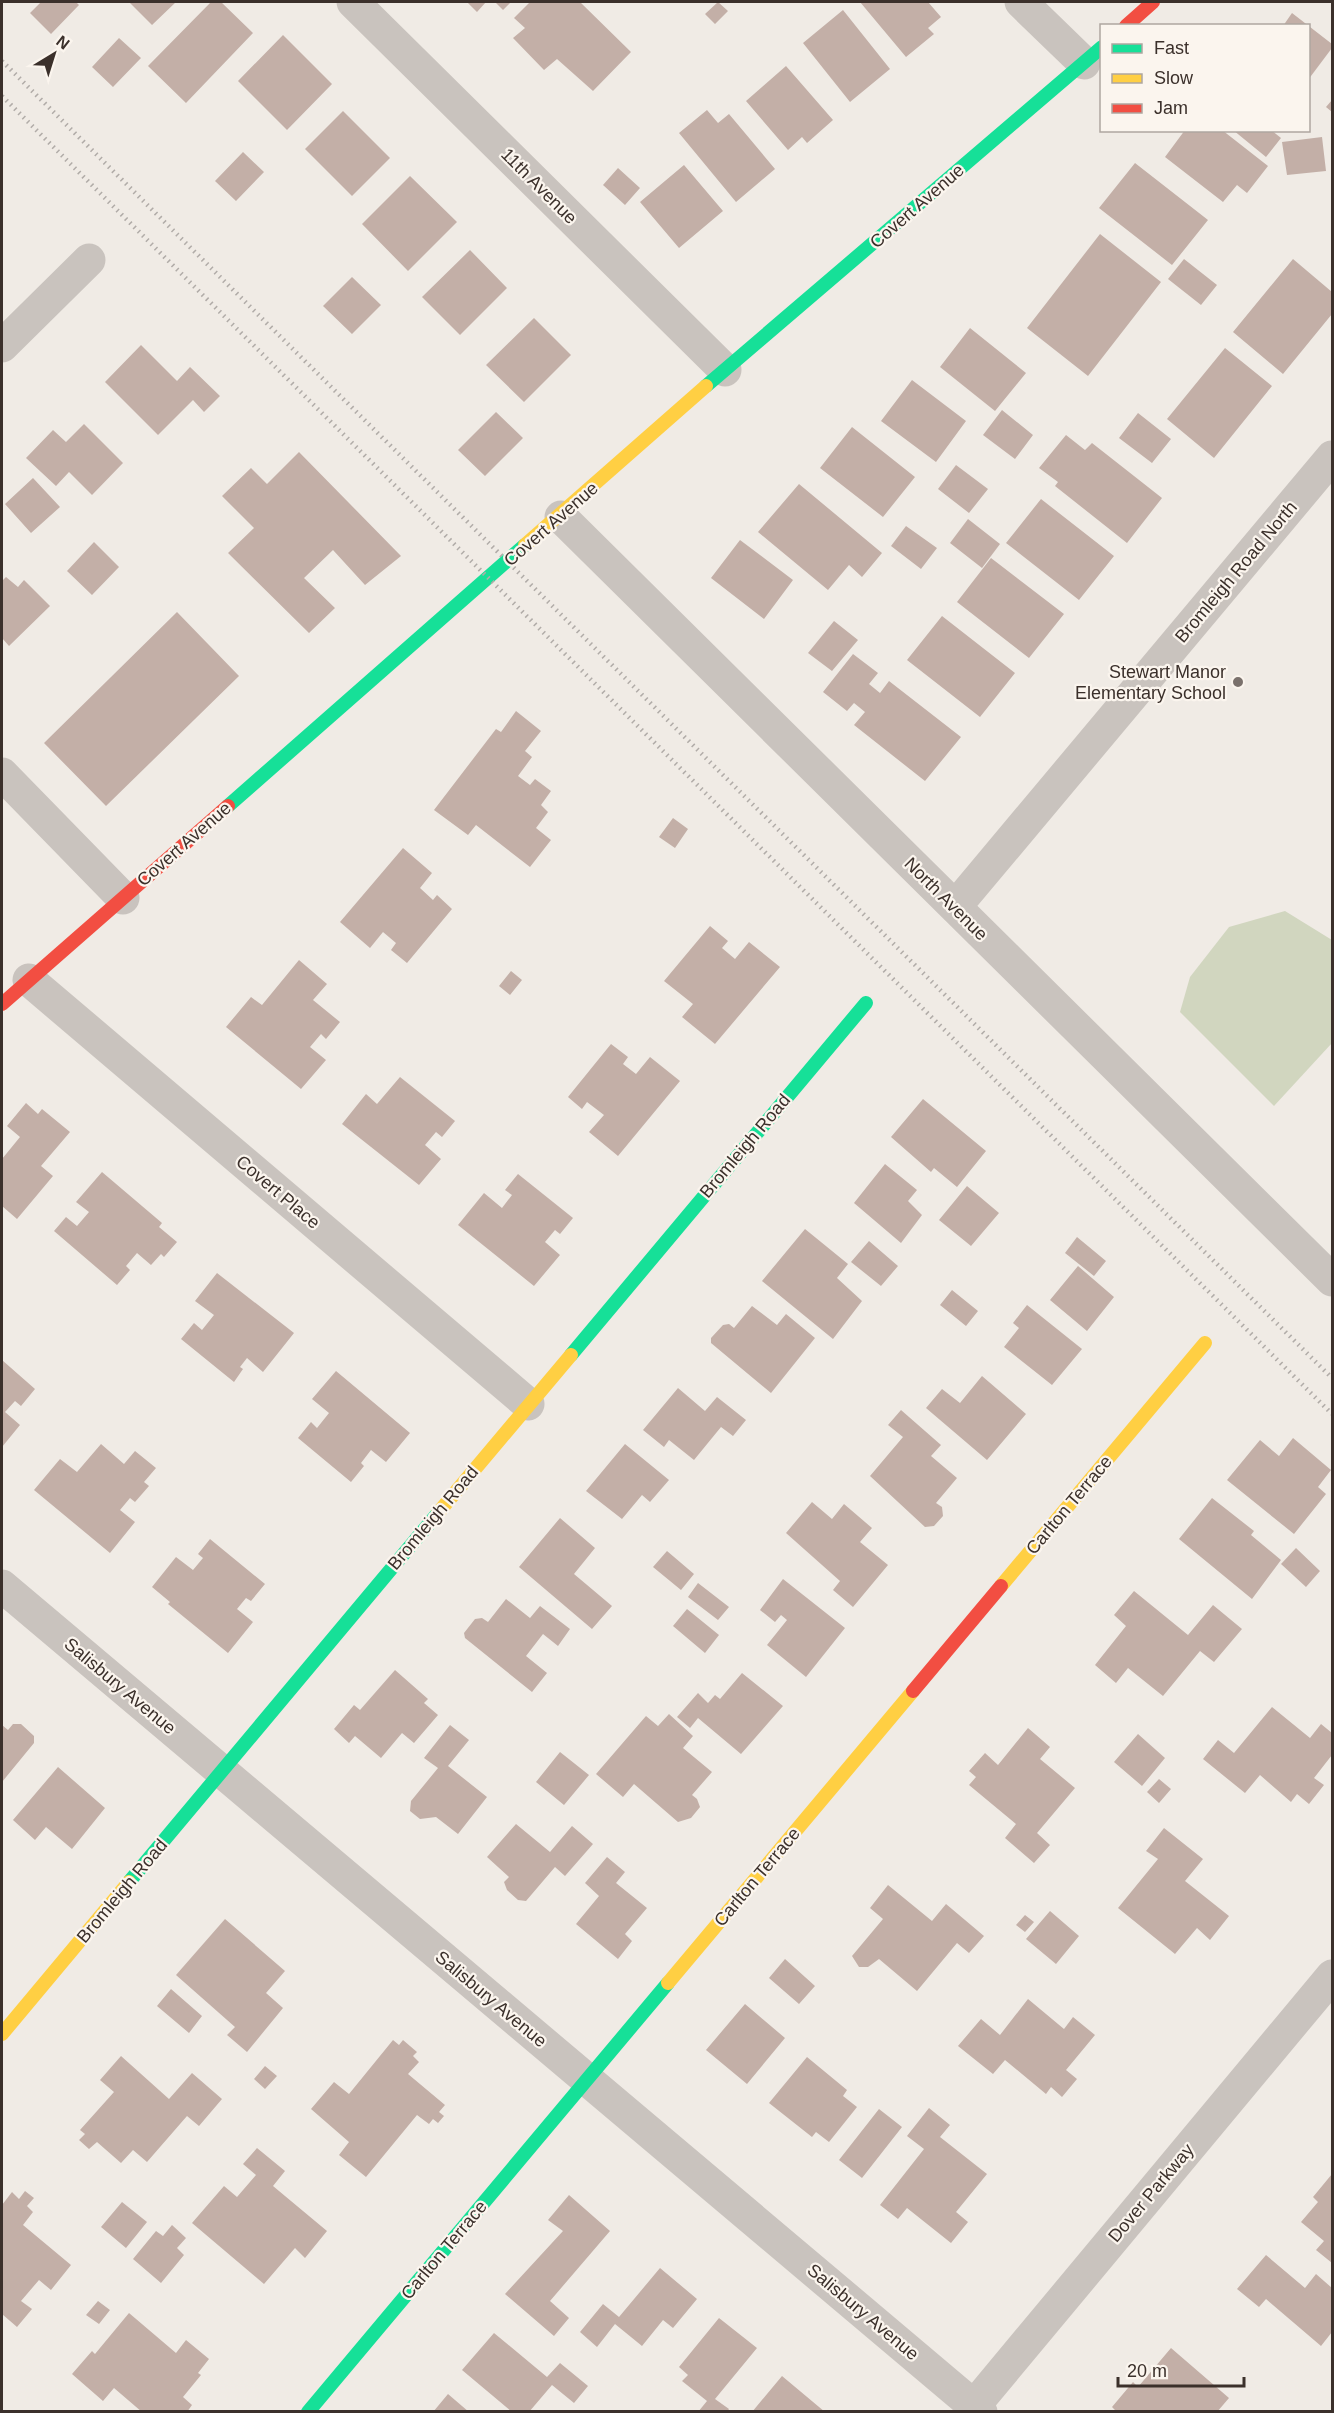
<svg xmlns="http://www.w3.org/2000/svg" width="1334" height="2413" viewBox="0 0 1334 2413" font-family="Arial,sans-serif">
<rect width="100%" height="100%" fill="#f0ebe5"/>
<path fill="#d1d6bf" d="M1285,911L1332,940V1043L1274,1106L1180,1012L1190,977L1229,927Z"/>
<path fill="#c3afa7" d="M41,2H76L79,5L51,34L30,13Z
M129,2H176L152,25Z
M211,2H221L253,33L186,103L148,66Z
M467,2H486L477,12Z
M495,2H511L503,10Z
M530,2H580L631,52L593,91L557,59L544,70L513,38L525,28L514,18Z
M718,2L728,11L715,24L705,14Z
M860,2H928L941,17L928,28L934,34L906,57Z
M843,10L890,69L850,102L803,43Z
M1292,13L1332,44V48L1308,80V26H1283Z
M283,35L332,84L287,130L238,81Z
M119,38L141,58L113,87L92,67Z
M786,66L833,120L807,143L802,137L788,150L746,101Z
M1332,100V112L1326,107Z
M707,110L718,123L729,114L775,169L736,202L679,133Z
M343,111L390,158L352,196L305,149Z
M1185,130H1222L1268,166L1247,193L1237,185L1223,202L1165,157Z
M1233,130H1271L1281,138L1266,157Z
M1322,137L1326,171L1287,175L1282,142Z
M243,152L264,172L236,201L215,181Z
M1135,163L1208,220L1172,265L1099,208Z
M684,165L723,211L679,248L640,202Z
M618,168L640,188L625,205L603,185Z
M410,176L457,222L408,271L362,224Z
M1100,234L1161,282L1088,376L1027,328Z
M470,250L507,288L460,335L422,297Z
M1184,259L1217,285L1201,305L1168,279Z
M1293,259L1332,292V314L1283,374L1233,332Z
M352,277L381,305L352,334L323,306Z
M534,318L571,355L524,402L486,365Z
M970,328L1026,373L995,411L940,367Z
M141,345L177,381L190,367L220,396L204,412L193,400L158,435L105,382Z
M1225,348L1272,386L1214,458L1167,419Z
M912,380L966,421L936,462L881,421Z
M1002,410L1033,435L1015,459L983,435Z
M496,412L523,438L485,476L458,450Z
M1138,413L1171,439L1152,463L1119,438Z
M84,424L123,463L92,495L69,472L56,486L26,458L53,430L66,442Z
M852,427L915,477L883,517L820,468Z
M1066,435L1085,450L1092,443L1162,498L1127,543L1055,486L1058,482L1039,468Z
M299,452L401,556L365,585L333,550L304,578L335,608L309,633L228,553L254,528L222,496L251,468L267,484Z
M956,465L988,489L969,513L938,489Z
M33,478L60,507L31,533L5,504Z
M799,484L882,553L862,577L849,565L828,590L758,532Z
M1041,499L1114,556L1079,600L1006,543Z
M968,519L1000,544L982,568L950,543Z
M906,526L937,548L921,569L891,546Z
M740,540L793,580L764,619L711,578Z
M94,542L119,567L92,595L67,571Z
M991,558L1064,614L1029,658L957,602Z
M6,577L18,587L24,580L50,606L9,646L2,638V581Z
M177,612L239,676L106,806L44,743Z
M942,616L1015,673L980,717L907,660Z
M834,621L858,640L832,671L808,653Z
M853,654L878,673L869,684L880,693L889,681L961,737L925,781L854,725L865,712L854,703L847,711L823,692Z
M516,711L541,731L525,751L532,757L518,776L530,785L535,779L551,791L541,805L548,812L536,828L551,840L530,867L476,825L468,835L434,810L496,729L501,732Z
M673,818L688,829L675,848L659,837Z
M403,848L432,873L420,888L433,900L437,895L452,909L407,963L391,950L396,943L383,932L370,948L340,922Z
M710,926L728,941L722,948L735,959L749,942L780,967L715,1044L682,1017L693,1004L664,981Z
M299,960L327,984L313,1000L340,1022L326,1039L321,1034L310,1047L326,1060L301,1089L226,1027L251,997L262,1005Z
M511,971L522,980L510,995L499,986Z
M611,1044L628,1057L623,1064L636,1074L650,1057L680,1081L618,1156L589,1132L604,1115L587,1102L582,1109L568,1097Z
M400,1077L455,1121L442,1137L436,1132L425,1145L441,1159L419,1185L342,1124L366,1094L377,1104Z
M923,1099L986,1151L957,1187L934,1168L931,1172L891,1137Z
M26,1103L38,1114L42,1109L70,1132L41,1166L53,1176L17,1219L2,1206V1159L20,1137L7,1126Z
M885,1164L917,1190L908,1201L922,1215L901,1243L854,1203Z
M102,1172L162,1223L159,1227L177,1242L164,1257L161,1254L151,1265L137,1253L126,1266L130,1270L117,1285L54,1231L66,1217L77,1226L89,1212L76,1202Z
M518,1174L573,1218L560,1234L555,1230L545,1242L560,1255L534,1286L458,1225L484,1193L502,1208L512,1195L505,1190Z
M967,1186L999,1213L971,1246L939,1220Z
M805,1229L848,1264L837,1278L862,1301L833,1339L762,1281Z
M1077,1237L1106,1261L1094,1276L1065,1253Z
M869,1241L898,1266L881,1286L851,1262Z
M1078,1266L1114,1297L1087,1331L1050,1300Z
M217,1273L294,1333L263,1372L247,1358L240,1367L243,1369L234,1382L181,1339L194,1323L202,1330L214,1315L195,1301Z
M952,1290L978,1311L966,1326L940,1305Z
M1027,1305L1082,1349L1052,1385L1004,1347L1019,1328L1013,1323Z
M752,1306L777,1325L786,1314L815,1338L771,1393L711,1343V1338L723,1325L729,1324L734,1328Z
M2,1360L35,1389L21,1406L15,1401L5,1412L20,1425L2,1447Z
M336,1371L410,1433L386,1462L371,1450L361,1463L364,1466L351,1482L298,1438L311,1422L317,1428L329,1413L312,1399Z
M982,1376L1026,1414L987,1460L926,1408L942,1389L960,1403Z
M678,1388L705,1411L717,1397L746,1420L733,1436L721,1427L694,1460L669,1440L664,1447L643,1430Z
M901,1410L941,1445L931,1456L957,1478L936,1503L942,1507L943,1516L934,1526L925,1527L870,1476L903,1437L888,1425Z
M1293,1438L1331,1470L1318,1487L1326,1494L1294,1534L1227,1480L1260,1440L1279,1456Z
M101,1444L124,1464L135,1451L156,1468L144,1482L149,1486L135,1502L130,1498L120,1510L135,1522L110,1553L34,1490L60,1459L77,1472Z
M625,1444L669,1480L650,1502L642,1495L622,1519L586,1491Z
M1212,1498L1254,1531L1251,1535L1281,1560L1252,1599L1179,1539Z
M812,1502L832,1519L844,1504L872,1528L860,1542L888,1565L853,1607L833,1590L840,1581L786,1533Z
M560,1518L595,1548L574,1574L612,1606L592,1629L519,1567Z
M210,1539L265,1584L251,1601L246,1598L237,1609L253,1622L228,1653L168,1604L170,1602L152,1587L176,1557L193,1570L203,1558L198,1554Z
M1296,1548L1320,1571L1306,1587L1281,1564Z
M667,1551L694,1574L681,1590L653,1567Z
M783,1579L845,1628L806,1677L767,1645L787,1620L781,1615L775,1622L760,1610Z
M698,1583L729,1607L718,1620L688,1597Z
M1134,1591L1188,1635L1213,1605L1242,1629L1214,1662L1200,1651L1163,1696L1128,1668L1116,1683L1095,1665L1126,1626L1114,1615Z
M506,1599L530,1618L540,1606L570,1629L558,1646L543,1634L526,1656L547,1673L532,1692L465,1638L464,1633L475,1619L482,1618L488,1622Z
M687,1609L719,1635L705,1653L673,1626Z
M395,1670L428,1699L424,1703L438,1715L414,1743L402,1733L381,1758L355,1736L349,1743L334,1729L354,1705L360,1710Z
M742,1673L783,1706L741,1754L698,1718L690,1728L677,1717L698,1693L708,1703L715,1695L720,1699Z
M1272,1707L1310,1738L1321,1724L1332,1733V1755L1314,1778L1324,1785L1309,1804L1297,1794L1291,1802L1260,1775L1245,1793L1203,1759L1218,1740L1234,1753Z
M669,1714L693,1736L683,1748L712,1772L692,1795L697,1799L700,1807L691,1818L678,1822L634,1784L623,1797L596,1774L646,1716L658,1726Z
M13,1724H21L34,1736V1743L2,1782V1725L8,1730Z
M450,1725L469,1740L448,1766L487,1797L458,1834L436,1817L420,1819L410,1811L411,1801L438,1768L424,1758Z
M1028,1728L1050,1747L1040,1759L1075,1788L1037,1833L1050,1845L1034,1863L1005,1838L1016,1824L969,1785L976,1777L969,1771L985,1753L998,1765Z
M1138,1734L1165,1758L1142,1786L1114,1762Z
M560,1752L589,1775L564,1805L536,1782Z
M58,1767L105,1808L72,1849L46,1827L35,1840L13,1820Z
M1159,1779L1171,1789L1159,1803L1147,1792Z
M516,1824L550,1852L572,1826L593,1844L565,1876L555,1867L526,1901L518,1900L507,1890L504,1882L509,1877L487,1857Z
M1164,1828L1203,1859L1185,1881L1229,1916L1210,1940L1197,1928L1175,1954L1118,1908L1158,1859L1146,1851Z
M607,1857L625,1872L616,1883L647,1908L625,1934L632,1941L618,1959L576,1924L599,1896L585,1883Z
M888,1885L932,1921L946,1904L984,1936L969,1953L957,1943L917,1991L879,1959L868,1967H859L852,1956L883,1919L870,1908Z
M1050,1911L1079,1936L1056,1964L1026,1939Z
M1025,1915L1034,1922L1025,1932L1016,1925Z
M225,1919L285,1971L266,1993L283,2008L247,2052L227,2035L235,2027L176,1975Z
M785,1959L815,1986L799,2004L769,1978Z
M171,1989L202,2016L189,2033L157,2006Z
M1028,1999L1064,2029L1073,2017L1095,2035L1066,2070L1077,2079L1062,2097L1051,2087L1046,2094L1005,2060L993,2074L958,2046L981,2019L1000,2035Z
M745,2004L785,2038L747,2084L706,2050Z
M393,2040L399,2045L403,2040L417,2052L413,2056L419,2062L408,2074L445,2105L439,2112L444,2116L438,2123L433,2119L429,2124L417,2115L366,2177L339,2155L349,2142L311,2109L334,2082L349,2094Z
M121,2056L169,2099L192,2073L222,2099L199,2126L187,2116L147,2162L133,2150L121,2163L97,2142L89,2149L79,2140L85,2134L80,2130L114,2092L100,2080Z
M807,2057L847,2090L843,2096L857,2107L829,2142L816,2132L812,2137L769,2103Z
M265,2066L277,2076L265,2089L254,2079Z
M929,2108L950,2125L940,2137L987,2174L956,2212L968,2222L951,2243L907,2208L898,2219L880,2205L924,2149L907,2136Z
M879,2109L902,2127L862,2178L839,2160Z
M257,2148L285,2171L273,2186L327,2231L305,2258L295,2248L264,2284L192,2223L224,2186L237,2197L256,2175L243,2164Z
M1332,2174V2263L1316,2250L1324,2241L1301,2222L1318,2202L1313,2197Z
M25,2191L34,2198L27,2206L33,2212L23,2225L71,2265L51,2290L39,2280L21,2301L32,2309L17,2327L2,2314V2205L12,2192L19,2199Z
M569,2195L610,2231L550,2301L569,2318L554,2336L505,2294L563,2231L548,2220Z
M122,2202L147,2222L126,2248L101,2227Z
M172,2225L186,2238L177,2248L184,2255L161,2283L133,2259L156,2231L163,2236Z
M1266,2255L1305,2288L1316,2274L1332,2288V2332L1321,2346L1266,2299L1259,2307L1237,2289Z
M660,2268L697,2299L673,2328L663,2320L642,2346L615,2324L597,2347L580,2332L603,2304L619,2317Z
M98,2301L110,2310L99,2324L86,2315Z
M129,2313L176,2353L186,2340L209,2359L198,2373L201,2375L183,2397L192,2405L187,2412H142L114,2388L103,2401L72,2374L92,2351L95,2354Z
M719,2318L757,2348L715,2399L729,2409L727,2412H698L707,2401L682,2381L688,2375L679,2367Z
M494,2333L547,2377L560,2363L588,2386L574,2403L552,2385L529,2412H512L462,2370Z
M1171,2348L1229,2398L1217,2412H1117L1112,2407L1133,2382L1138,2387Z
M782,2376L825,2412H752Z
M448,2394L469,2412H433Z"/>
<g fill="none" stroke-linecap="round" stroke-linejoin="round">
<path stroke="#c9c3be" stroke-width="33" d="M353,2L725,370
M1021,2L1084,63
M2,346L89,260
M561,517L1332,1280
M2,774L123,898
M955,907L1332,457
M29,980L528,1404
M2,1586L981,2412
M969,2412L1332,1976"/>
<path stroke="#16e098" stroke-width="14" d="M706,386L1102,47
M228,806L525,545
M571,1355L866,1003
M129,1882L438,1513
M308,2412L668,1983"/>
<path stroke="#ffcf43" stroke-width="14" d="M525,545L706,386
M438,1513L571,1355
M1001,1586L1205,1343
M668,1983L913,1691
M2,2034L129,1882"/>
<path stroke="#f24e42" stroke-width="14" d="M1126,26L1153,2
M2,1004L228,806
M913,1691L1001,1586"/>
<path stroke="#b1aca8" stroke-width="4.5" stroke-dasharray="1.5 4.5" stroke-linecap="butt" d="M2,61L1332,1378
M2,96L1332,1414"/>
</g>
<circle fill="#7a716c" stroke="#fbf5ee" stroke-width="2" cx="1238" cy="682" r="6"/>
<g text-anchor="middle" stroke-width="4.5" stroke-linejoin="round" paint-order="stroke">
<g font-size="18" fill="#3b302b" stroke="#fbf5ee">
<text transform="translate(539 186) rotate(45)" y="6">11th Avenue</text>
<text transform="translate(917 206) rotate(-41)" y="6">Covert Avenue</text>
<text transform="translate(551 524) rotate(-41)" y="6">Covert Avenue</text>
<text transform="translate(1236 572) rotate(-50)" y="6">Bromleigh Road North</text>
<text transform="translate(184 844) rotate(-41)" y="6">Covert Avenue</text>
<text transform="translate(946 899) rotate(45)" y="6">North Avenue</text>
<text transform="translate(745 1146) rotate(-50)" y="6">Bromleigh Road</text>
<text transform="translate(278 1192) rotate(40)" y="6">Covert Place</text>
<text transform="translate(1069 1505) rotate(-50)" y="6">Carlton Terrace</text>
<text transform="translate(433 1518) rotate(-50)" y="6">Bromleigh Road</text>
<text transform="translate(120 1686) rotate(40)" y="6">Salisbury Avenue</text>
<text transform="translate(757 1877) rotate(-50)" y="6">Carlton Terrace</text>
<text transform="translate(122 1891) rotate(-50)" y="6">Bromleigh Road</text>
<text transform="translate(491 1999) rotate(40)" y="6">Salisbury Avenue</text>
<text transform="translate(1151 2193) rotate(-50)" y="6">Dover Parkway</text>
<text transform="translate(444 2250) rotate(-50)" y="6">Carlton Terrace</text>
<text transform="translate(863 2312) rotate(40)" y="6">Salisbury Avenue</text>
</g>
<g font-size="18" fill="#3b302b" stroke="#fbf5ee" text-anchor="end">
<text x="1226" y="678">Stewart Manor<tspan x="1226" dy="21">Elementary School</tspan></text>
</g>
</g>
<rect width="1334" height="2413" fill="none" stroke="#3b302b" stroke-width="6"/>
<rect x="1100" y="24" width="210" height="108" fill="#fbf5ee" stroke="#aea6a0" stroke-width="1.5"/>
<rect x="1112" y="44" width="30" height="9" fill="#16e098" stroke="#aea6a0" stroke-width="1.5"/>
<text x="1154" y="54" font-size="18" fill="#3b302b">Fast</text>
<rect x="1112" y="74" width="30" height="9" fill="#ffcf43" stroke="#aea6a0" stroke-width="1.5"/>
<text x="1154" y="84" font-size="18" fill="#3b302b">Slow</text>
<rect x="1112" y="104" width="30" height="9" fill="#f24e42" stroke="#aea6a0" stroke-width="1.5"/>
<text x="1154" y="114" font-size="18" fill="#3b302b">Jam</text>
<g transform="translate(54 54) rotate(38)" stroke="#fbf5ee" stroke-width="4.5" paint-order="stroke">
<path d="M0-4.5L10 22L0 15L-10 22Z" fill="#3b302b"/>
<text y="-9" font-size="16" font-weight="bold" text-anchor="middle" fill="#3b302b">N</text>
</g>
<path d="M1118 2377v9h126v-9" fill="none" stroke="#3b302b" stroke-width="3"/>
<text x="1127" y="2377" font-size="18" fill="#3b302b" stroke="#fbf5ee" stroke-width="4.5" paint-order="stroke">20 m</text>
</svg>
